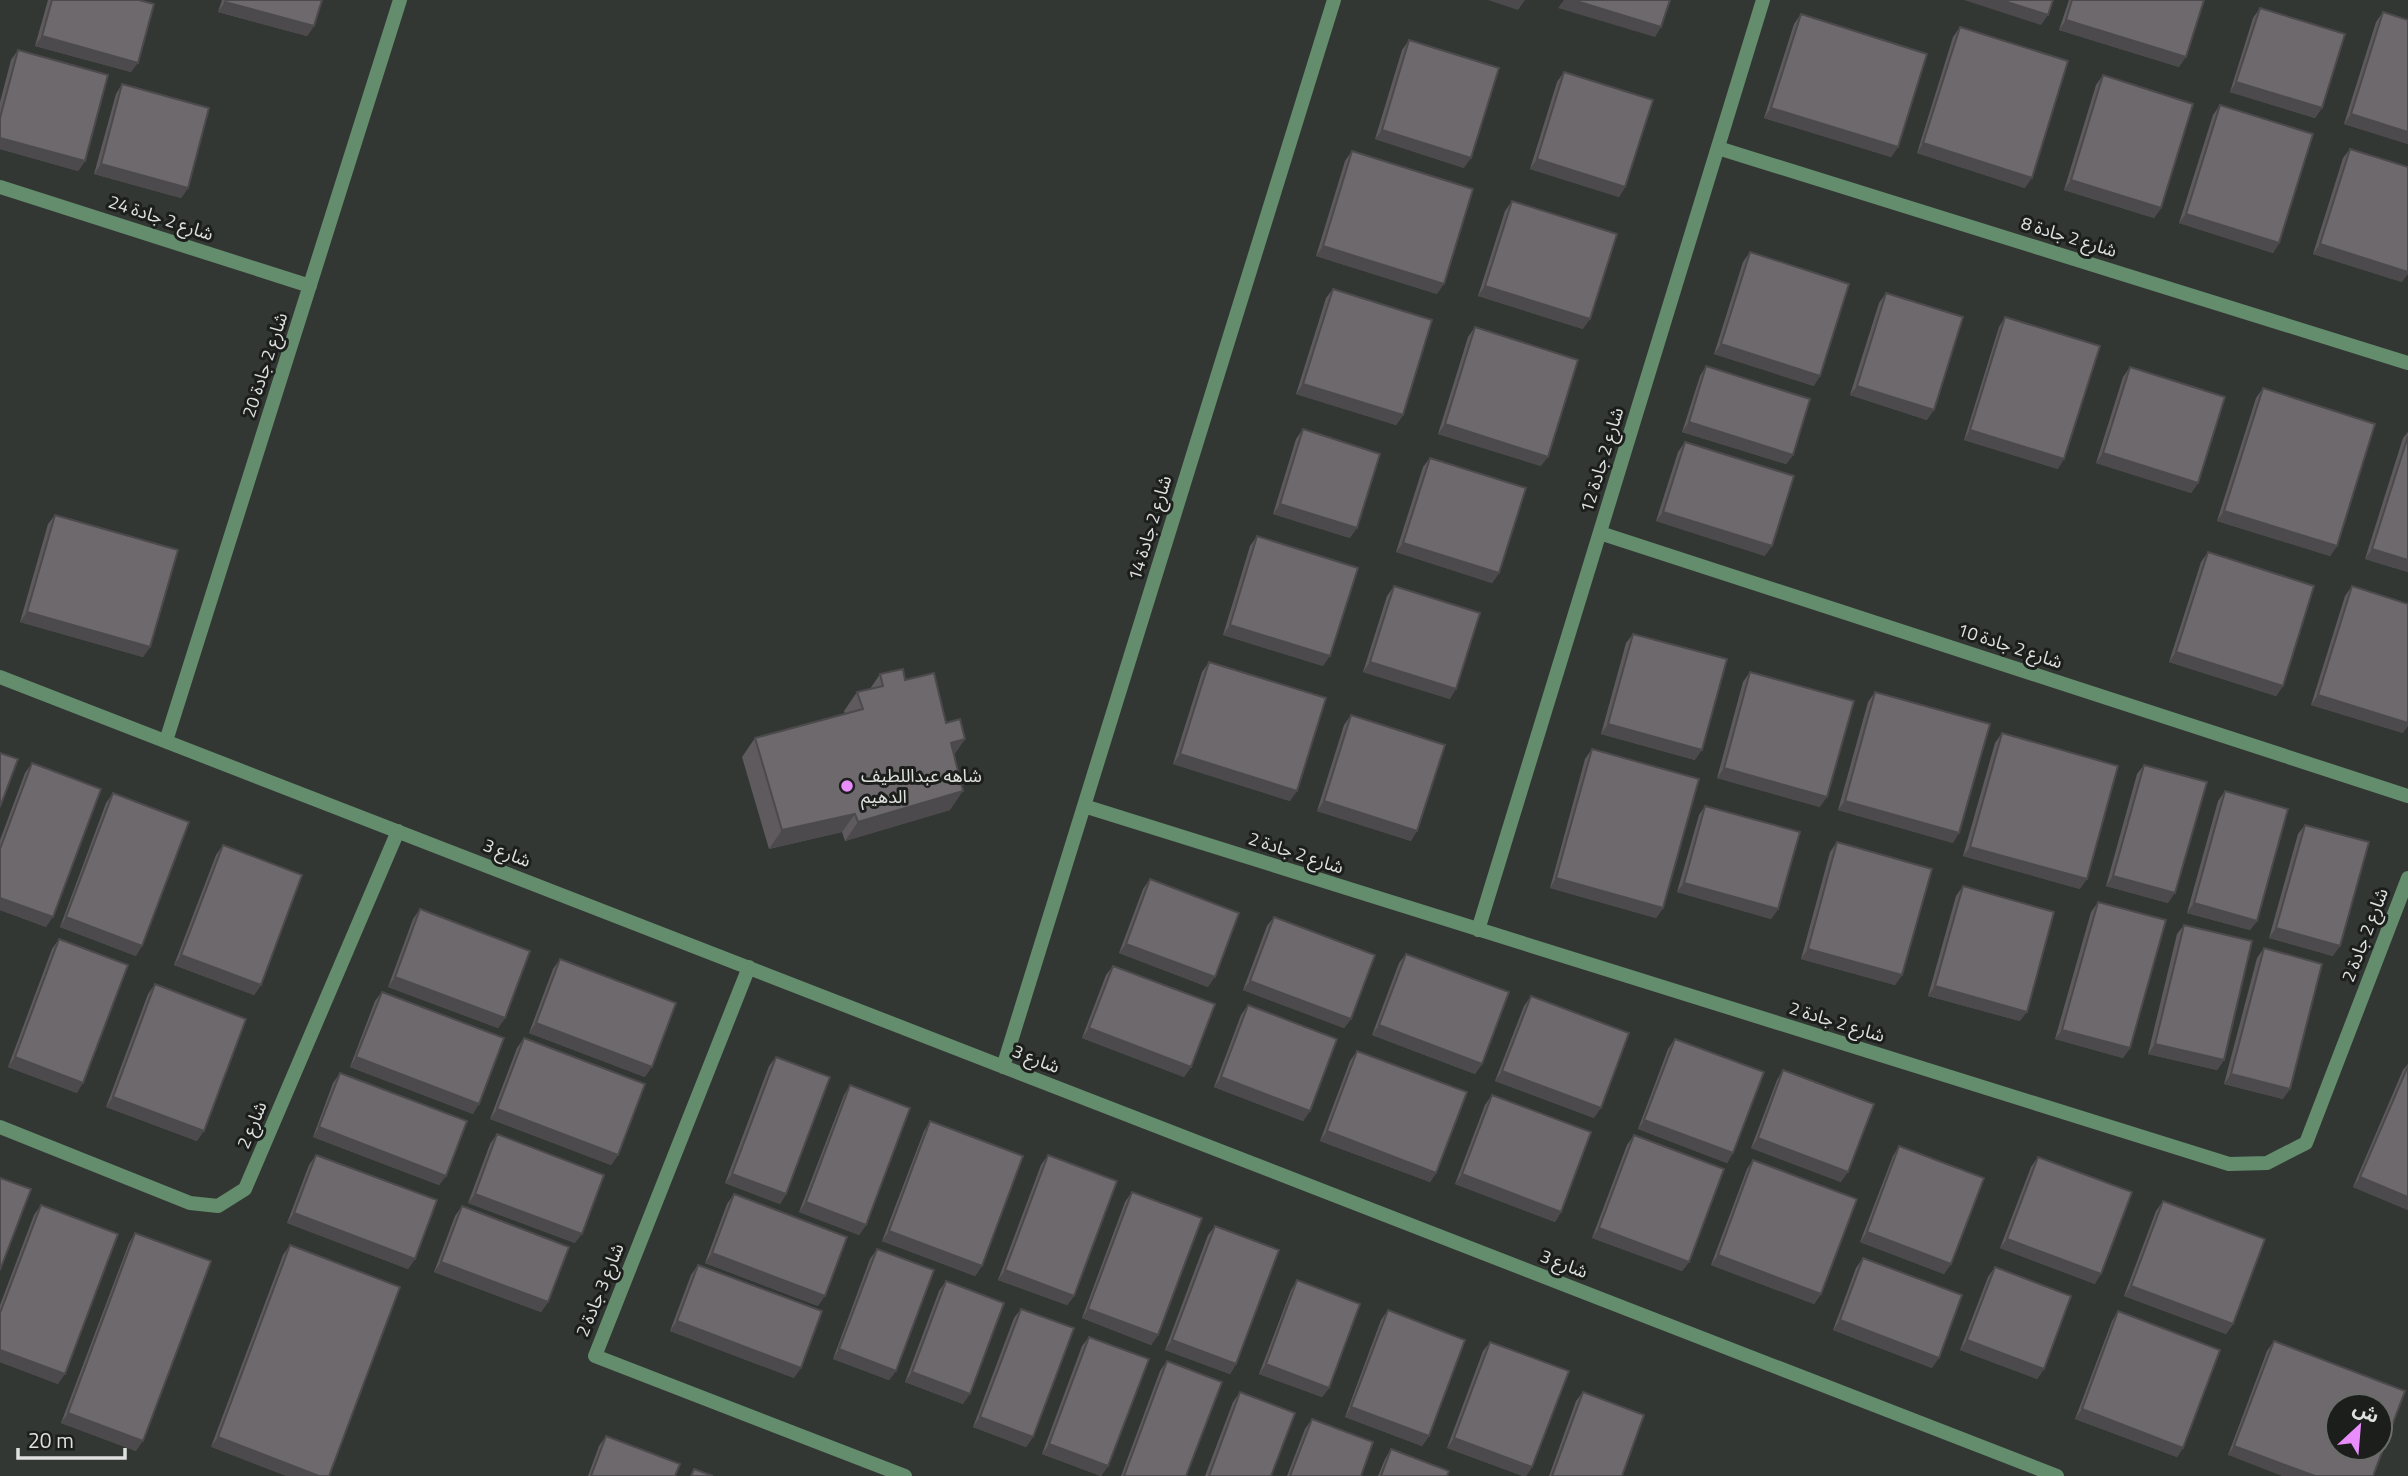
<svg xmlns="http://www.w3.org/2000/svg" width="2408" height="1476" viewBox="0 0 2408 1476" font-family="'Titillium Web','Noto Sans Arabic',sans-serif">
<rect width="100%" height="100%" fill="#333734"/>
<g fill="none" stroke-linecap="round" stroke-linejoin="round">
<path stroke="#638d6c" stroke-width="14" d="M1718,148L2408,363
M0,187L310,286
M1600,533L2408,796
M0,677L2057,1476
M166,741L400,0
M1084,806L2229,1164L2267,1163L2306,1143L2408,878
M1478,930L1763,0
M749,967L595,1356L905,1476
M1003,1067L1334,0
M0,1127L190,1203L218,1206L245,1189L398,831"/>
</g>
<path fill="#5e5a5e" d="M48,0H139L131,72L35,46Z
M222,0H322L314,26L307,36L218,12Z
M2069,0H2204L2179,67L2059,30Z
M2260,8L2322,108L2315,118L2230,92L2253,18Z
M2383,12L2408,144L2344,124L2376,22Z
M1801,14L1898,147L1891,157L1764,118L1794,24Z
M1960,27L2025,188L1917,153L1953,37Z
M1409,40L1464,168L1375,139L1402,50Z
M18,50L85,161L78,171L0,149V102L11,60Z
M1564,72L1625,187L1619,197L1530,169L1557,82Z
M2103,75L2161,208L2154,218L2064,190L2096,85Z
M122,84L188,188L181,198L94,174L116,94Z
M2220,105L2279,243L2273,253L2179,223L2213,115Z
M2350,149L2402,282L2313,254L2343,158Z
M1352,151L1437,294L1316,256L1345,161Z
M1512,201L1583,329L1478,296L1505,211Z
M1750,252L1814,386L1714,354L1743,262Z
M1333,289L1403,415L1396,425L1296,394L1326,298Z
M1886,293L1927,420L1850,395L1879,303Z
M2005,317L2058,469L1964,440L1999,327Z
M1475,327L1541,466L1438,434L1468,337Z
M1706,366L1793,455L1786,464L1682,432L1700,376Z
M2130,367L2198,483L2191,493L2096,463L2123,377Z
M2263,388L2337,546L2330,556L2217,521L2256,398Z
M1303,429L1350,538L1273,514L1296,439Z
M2408,432V572L2365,559L2403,438Z
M1685,442L1765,556L1656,521L1678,452Z
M1430,458L1499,573L1492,583L1396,552L1423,467Z
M55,515L150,647L143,657L20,622L48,524Z
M1257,536L1323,666L1223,635L1250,546Z
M2208,552L2283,686L2276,696L2169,662L2201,562Z
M1394,586L1450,699L1363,672L1387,596Z
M2352,586L2403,733L2311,705L2345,596Z
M1633,634L1695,760L1601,734L1626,643Z
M1209,662L1290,801L1173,764L1202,672Z
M1750,672L1820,807L1717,778L1743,682Z
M880,674L905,680L946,723L965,739L954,754L950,810L845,841L842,832L769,849L742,757L755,738L845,714L844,711L857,692L870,689Z
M1875,692L1953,843L1838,810L1868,702Z
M1351,715L1411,841L1317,811L1344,725Z
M2002,733L2080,889L1963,856L1995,743Z
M1592,749L1663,908L1656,918L1550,888L1585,759Z
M32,763L46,927L0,910V840L25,773Z
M2144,765L2168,903L2106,886L2137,774Z
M2225,791L2257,921L2250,930L2187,913L2218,801Z
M113,793L136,956L60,927L106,803Z
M1705,806L1778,909L1771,919L1677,892L1699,815Z
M2305,825L2333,956L2269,938L2298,834Z
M1837,842L1902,975L1895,985L1801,959L1830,852Z
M223,845L261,985L254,995L174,965L216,855Z
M1150,879L1208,987L1119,953L1143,889Z
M1963,886L2020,1021L1928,996L1956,896Z
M2098,902L2130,1048L2123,1058L2055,1039L2091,912Z
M420,909L505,1018L498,1028L388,987L413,919Z
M1274,917L1351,1019L1344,1028L1243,990L1267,926Z
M2184,925L2224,1060L2217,1070L2148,1054L2177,934Z
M59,939L77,1093L8,1067L52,949Z
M2264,948L2283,1099L2224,1084L2257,958Z
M1406,954L1482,1064L1475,1074L1372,1035L1399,963Z
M560,959L645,1077L529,1033L553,969Z
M1113,966L1191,1067L1184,1077L1082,1038L1106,975Z
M155,984L197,1141L106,1107L148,994Z
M382,992L473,1114L350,1067L375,1001Z
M1531,996L1594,1118L1495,1081L1524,1006Z
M1248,1005L1310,1111L1303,1121L1214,1087L1241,1015Z
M524,1038L618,1155L611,1165L490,1119L517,1048Z
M1675,1039L1733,1153L1727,1163L1638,1129L1668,1049Z
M1357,1051L1436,1173L1430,1182L1320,1141L1350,1061Z
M776,1057L786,1194L780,1204L725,1183L769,1066Z
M2408,1064V1210L2353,1187L2403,1070Z
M1783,1070L1841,1182L1751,1148L1777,1080Z
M340,1073L446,1176L439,1185L313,1137L333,1083Z
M850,1085L866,1225L859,1235L799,1212L844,1095Z
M1492,1095L1561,1212L1555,1222L1455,1184L1485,1105Z
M930,1121L982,1266L975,1276L882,1241L924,1131Z
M497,1134L575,1243L468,1203L490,1144Z
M1634,1135L1689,1262L1682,1271L1592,1238L1627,1145Z
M1899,1146L1951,1264L1944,1274L1860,1242L1893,1156Z
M316,1155L415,1259L408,1269L287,1223L309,1165Z
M1048,1155L1074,1296L1067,1305L998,1280L1041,1165Z
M2038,1157L2095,1284L2000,1248L2031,1167Z
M1753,1160L1821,1294L1814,1304L1711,1265L1747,1169Z
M1132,1192L1158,1335L1151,1345L1082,1318L1125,1202Z
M734,1194L818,1306L705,1263L727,1204Z
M2163,1201L2233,1324L2226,1334L2124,1296L2156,1211Z
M41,1205L58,1384L0,1362V1305L34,1215Z
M462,1206L548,1302L541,1312L434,1272L455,1216Z
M1215,1226L1236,1364L1230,1374L1165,1350L1208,1235Z
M135,1233L136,1451L61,1423L129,1243Z
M290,1245L400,1287L211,1447L283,1255Z
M877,1249L896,1371L889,1380L833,1359L870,1259Z
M1863,1258L1932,1368L1833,1330L1856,1268Z
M698,1265L794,1378L670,1331L691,1275Z
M1995,1267L2044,1369L2037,1379L1960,1350L1988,1277Z
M1297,1280L1329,1388L1322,1397L1259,1374L1291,1290Z
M946,1281L963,1404L905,1382L939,1291Z
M1021,1309L1033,1437L1026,1447L973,1427L1014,1318Z
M1388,1310L1429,1436L1422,1446L1345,1417L1381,1320Z
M2118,1311L2183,1448L2177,1457L2075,1419L2112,1321Z
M1089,1337L1108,1466L1101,1476L1042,1454L1082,1346Z
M2274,1341L2373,1476L2228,1455L2267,1351Z
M1490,1342L1532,1467L1526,1476H1523L1447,1448L1483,1351Z
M1167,1361L1186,1476H1121L1160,1371Z
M1240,1392L1271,1476H1205L1233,1402Z
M1583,1392L1622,1476H1549L1576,1401Z
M1312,1419L1361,1476H1287L1305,1429Z
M606,1436L675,1476H588L599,1446Z
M1391,1449L1447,1476H1378L1385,1459Z"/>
<path fill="#4c4a4c" d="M1488,0H1525L1518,10Z
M1564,0H1573L1661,27L1655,37L1558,8Z
M1964,0H2001L2048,15L2041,25Z
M225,2L314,26L307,36L218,12Z
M2066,20L2186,57L2179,67L2059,30Z
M42,36L138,63L131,72L35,46Z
M2236,82L2322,108L2315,118L2230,92Z
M1771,108L1898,147L1891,157L1764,118Z
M2351,114L2408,132V144L2344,124Z
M1382,130L1471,158L1464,168L1375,139Z
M0,138L85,161L78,171L0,149Z
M1923,143L2032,178L2025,188L1917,153Z
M1537,159L1625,187L1619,197L1530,169Z
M101,164L188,188L181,198L94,174Z
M2071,180L2161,208L2154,218L2064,190Z
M2186,214L2279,243L2273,253L2179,223Z
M2320,244L2408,272V274L2402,282L2313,254Z
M1323,246L1444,284L1437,294L1316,256Z
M1485,286L1590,319L1583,329L1478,296Z
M1721,344L1820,376L1814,386L1714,354Z
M1303,384L1403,415L1396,425L1296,394Z
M1857,386L1934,410L1927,420L1850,395Z
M1689,422L1793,455L1786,464L1682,432Z
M1445,424L1548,457L1541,466L1438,434Z
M1970,430L2064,459L2058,469L1964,440Z
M2103,453L2198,483L2191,493L2096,463Z
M1280,504L1357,528L1350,538L1273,514Z
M2224,511L2337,546L2330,556L2217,521Z
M1663,512L1772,546L1765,556L1656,521Z
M1403,543L1499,573L1492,583L1396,552Z
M2372,549L2408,560V572L2365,559Z
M27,612L150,647L143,657L20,622Z
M1230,625L1330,656L1323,666L1223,635Z
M2176,652L2283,686L2276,696L2169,662Z
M1370,662L1456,689L1450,699L1363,672Z
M2318,695L2408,723V726L2403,733L2311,705Z
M1608,724L1702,750L1695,760L1601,734Z
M965,739L952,758L951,743Z
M1180,754L1297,791L1290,801L1173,764Z
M1724,768L1827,797L1820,807L1717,778Z
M963,791L950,810L845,841L858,822Z
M1324,801L1417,831L1411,841L1317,811Z
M1845,801L1959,833L1953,843L1838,810Z
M855,814L842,832L769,849L782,830Z
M1970,847L2087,879L2080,889L1963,856Z
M2113,876L2175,893L2168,903L2106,886Z
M1556,878L1663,908L1656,918L1550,888Z
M1684,883L1778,909L1771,919L1677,892Z
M0,898L53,917L46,927L0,910Z
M2194,903L2257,921L2250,930L2187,913Z
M66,917L142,946L136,956L60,927Z
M2276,928L2340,946L2333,956L2269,938Z
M1126,944L1215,977L1208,987L1119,953Z
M1808,949L1902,975L1895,985L1801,959Z
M181,955L261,985L254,995L174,965Z
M395,977L505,1018L498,1028L388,987Z
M1250,981L1351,1019L1344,1028L1243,990Z
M1935,986L2027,1012L2020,1021L1928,996Z
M536,1023L652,1067L645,1077L529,1033Z
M1379,1025L1482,1064L1475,1074L1372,1035Z
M1089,1028L1191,1067L1184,1077L1082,1038Z
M2062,1030L2130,1048L2123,1058L2055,1039Z
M2155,1044L2224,1060L2217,1070L2148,1054Z
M15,1057L83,1083L77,1093L8,1067Z
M356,1057L479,1104L473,1114L350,1067Z
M1502,1071L1601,1108L1594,1118L1495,1081Z
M2231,1074L2290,1089L2283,1099L2224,1084Z
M1221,1077L1310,1111L1303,1121L1214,1087Z
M113,1097L204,1131L197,1141L106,1107Z
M497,1109L618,1155L611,1165L490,1119Z
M1644,1120L1733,1153L1727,1163L1638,1129Z
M319,1127L446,1176L439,1185L313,1137Z
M1327,1131L1436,1173L1430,1182L1320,1141Z
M1758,1138L1848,1172L1841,1182L1751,1148Z
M732,1174L786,1194L780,1204L725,1183Z
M1462,1174L1561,1212L1555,1222L1455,1184Z
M2360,1177L2408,1197V1210L2353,1187Z
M475,1194L582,1234L575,1243L468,1203Z
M806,1202L866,1225L859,1235L799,1212Z
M294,1213L415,1259L408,1269L287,1223Z
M1599,1228L1689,1262L1682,1271L1592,1238Z
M889,1231L982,1266L975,1276L882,1241Z
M1867,1232L1951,1264L1944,1274L1860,1242Z
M2007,1239L2101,1274L2095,1284L2000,1248Z
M712,1253L825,1296L818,1306L705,1263Z
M1718,1255L1821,1294L1814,1304L1711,1265Z
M441,1262L548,1302L541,1312L434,1272Z
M1005,1270L1074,1296L1067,1305L998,1280Z
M2131,1286L2233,1324L2226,1334L2124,1296Z
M1088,1309L1158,1335L1151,1345L1082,1318Z
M1840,1320L1939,1358L1932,1368L1833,1330Z
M677,1321L801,1368L794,1378L670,1331Z
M1172,1340L1236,1364L1230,1374L1165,1350Z
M1967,1340L2044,1369L2037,1379L1960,1350Z
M839,1349L896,1371L889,1380L833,1359Z
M0,1350L65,1374L58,1384L0,1362Z
M1266,1364L1329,1388L1322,1397L1259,1374Z
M912,1372L970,1394L963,1404L905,1382Z
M1351,1407L1429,1436L1422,1446L1345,1417Z
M2082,1409L2183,1448L2177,1457L2075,1419Z
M68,1413L143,1441L136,1451L61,1423Z
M980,1417L1033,1437L1026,1447L973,1427Z
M218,1437L319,1476H286L211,1447Z
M1454,1438L1532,1467L1526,1476H1523L1447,1448Z
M1049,1444L1108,1466L1101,1476L1042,1454Z
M2234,1446L2315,1476H2282L2228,1455Z"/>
<path fill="#6d696d" stroke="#4c4a4c" stroke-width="2" fill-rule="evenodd" d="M52,0H139L154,4L138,63L42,36Z
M226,0H322L314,26L225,2Z
M1573,0H1670L1661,27Z
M2001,0H2053L2048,15Z
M2072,0H2204L2186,57L2066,20Z
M2260,8L2345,34L2322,108L2236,82Z
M2383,12L2408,20V132L2351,114Z
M1801,14L1927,54L1898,147L1771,108Z
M1960,27L2068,61L2032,178L1923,143Z
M1409,40L1499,68L1471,158L1382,130Z
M18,50L108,75L85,161L0,138V118Z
M1564,72L1653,100L1625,187L1537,159Z
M2103,75L2193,104L2161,208L2071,180Z
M122,84L209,108L188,188L101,164Z
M2220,105L2313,134L2279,243L2186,214Z
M2350,149L2408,167V272L2320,244Z
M1352,151L1473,189L1444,284L1323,246Z
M1512,201L1617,234L1590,319L1485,286Z
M1750,252L1849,284L1820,376L1721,344Z
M1333,289L1432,320L1403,415L1303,384Z
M1886,293L1963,317L1934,410L1857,386Z
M2005,317L2100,346L2064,459L1970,430Z
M1475,327L1578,360L1548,457L1445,424Z
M1706,366L1810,399L1793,455L1689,422Z
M2130,367L2225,397L2198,483L2103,453Z
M2263,388L2375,424L2337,546L2224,511Z
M1303,429L1380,454L1357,528L1280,504Z
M2408,436V560L2372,549Z
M1685,442L1794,476L1772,546L1663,512Z
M1430,458L1526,488L1499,573L1403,543Z
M55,515L178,550L150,647L27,612Z
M1257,536L1358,568L1330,656L1230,625Z
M2208,552L2314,586L2283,686L2176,652Z
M1394,586L1480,613L1456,689L1370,662Z
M2352,586L2408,604V723L2318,695Z
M1633,634L1727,659L1702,750L1608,724Z
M1209,662L1326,698L1297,791L1180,754Z
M903,669L905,680L934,673L946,723L960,719L965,739L951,743L963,791L858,822L855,814L782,830L755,738L863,709L857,692L883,686L880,674Z
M1750,672L1854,701L1827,797L1724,768Z
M1875,692L1990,724L1959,833L1845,801Z
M1351,715L1445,745L1417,831L1324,801Z
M2002,733L2118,766L2087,879L1970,847Z
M1592,749L1699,779L1663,908L1556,878Z
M0,753L18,759L0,807Z
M32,763L101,789L53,917L0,898V849Z
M2144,765L2207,782L2175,893L2113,876Z
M2225,791L2288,809L2257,921L2194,903Z
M113,793L189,822L142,946L66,917Z
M1705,806L1800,832L1778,909L1684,883Z
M2305,825L2369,842L2340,946L2276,928Z
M1837,842L1932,869L1902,975L1808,949Z
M223,845L302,875L261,985L181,955Z
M1150,879L1239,913L1215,977L1126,944Z
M1963,886L2054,912L2027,1012L1935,986Z
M2098,902L2166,920L2130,1048L2062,1030Z
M420,909L530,951L505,1018L395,977Z
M1274,917L1375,955L1351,1019L1250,981Z
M2184,925L2252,941L2224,1060L2155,1044Z
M59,939L128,965L83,1083L15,1057Z
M2264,948L2322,964L2290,1089L2231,1074Z
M1406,954L1509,992L1482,1064L1379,1025Z
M560,959L676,1003L652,1067L536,1023Z
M1113,966L1215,1004L1191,1067L1089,1028Z
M155,984L246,1019L204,1131L113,1097Z
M382,992L504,1038L479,1104L356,1057Z
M1531,996L1629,1033L1601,1108L1502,1071Z
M1248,1005L1337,1039L1310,1111L1221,1077Z
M524,1038L645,1084L618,1155L497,1109Z
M1675,1039L1764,1072L1733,1153L1644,1120Z
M1357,1051L1467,1092L1436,1173L1327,1131Z
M776,1057L830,1077L786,1194L732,1174Z
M2408,1066V1197L2360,1177Z
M1783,1070L1874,1104L1848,1172L1758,1138Z
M340,1073L467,1121L446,1176L319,1127Z
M850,1085L910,1108L866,1225L806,1202Z
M1492,1095L1591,1132L1561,1212L1462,1174Z
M930,1121L1023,1156L982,1266L889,1231Z
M497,1134L604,1175L582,1234L475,1194Z
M1634,1135L1724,1169L1689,1262L1599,1228Z
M1899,1146L1984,1178L1951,1264L1867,1232Z
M316,1155L437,1200L415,1259L294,1213Z
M1048,1155L1117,1181L1074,1296L1005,1270Z
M2038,1157L2132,1192L2101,1274L2007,1239Z
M1753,1160L1857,1199L1821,1294L1718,1255Z
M0,1178L31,1189L0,1270Z
M1132,1192L1202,1218L1158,1335L1088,1309Z
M734,1194L847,1237L825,1296L712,1253Z
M2163,1201L2265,1239L2233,1324L2131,1286Z
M41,1205L118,1234L65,1374L0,1350V1313Z
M462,1206L569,1247L548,1302L441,1262Z
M1215,1226L1279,1250L1236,1364L1172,1340Z
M135,1233L211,1261L143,1441L68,1413Z
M290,1245L400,1287L329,1476H319L218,1437Z
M877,1249L934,1270L896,1371L839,1349Z
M1863,1258L1962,1295L1939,1358L1840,1320Z
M698,1265L822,1311L801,1368L677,1321Z
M1995,1267L2071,1296L2044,1369L1967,1340Z
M1297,1280L1360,1304L1329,1388L1266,1364Z
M946,1281L1004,1303L970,1394L912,1372Z
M1021,1309L1074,1328L1033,1437L980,1417Z
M1388,1310L1465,1340L1429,1436L1351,1407Z
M2118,1311L2220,1350L2183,1448L2082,1409Z
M1089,1337L1149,1359L1108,1466L1049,1444Z
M2274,1341L2405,1391L2373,1476H2315L2234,1446ZM2338,1406H2380V1448H2338Z
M1490,1342L1569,1371L1532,1467L1454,1438Z
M1167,1361L1222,1382L1186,1476H1124Z
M1240,1392L1295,1413L1271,1476H1209Z
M1583,1392L1644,1415L1622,1476H1552Z
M1312,1419L1373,1442L1361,1476H1290Z
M606,1436L680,1464L675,1476H591Z
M1391,1449L1449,1471L1447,1476H1381Z
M694,1469L713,1476H691Z"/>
<circle fill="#e98dfd" stroke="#1c1e1c" stroke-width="2.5" cx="847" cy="786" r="7"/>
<g text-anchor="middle" stroke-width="6" stroke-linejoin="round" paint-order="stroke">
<g font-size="18" fill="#dee1df" stroke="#1c1e1c">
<text transform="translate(161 218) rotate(18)" y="6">شارع 2 جادة 24</text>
<text transform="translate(2069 237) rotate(17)" y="6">شارع 2 جادة 8</text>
<text transform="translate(265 365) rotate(-72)" y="6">شارع 2 جادة 20</text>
<text transform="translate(1602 460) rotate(-73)" y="6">شارع 2 جادة 12</text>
<text transform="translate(1150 528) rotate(-73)" y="6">شارع 2 جادة 14</text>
<text transform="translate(2010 646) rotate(18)" y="6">شارع 2 جادة 10</text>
<text transform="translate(507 853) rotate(21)" y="6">شارع 3</text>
<text transform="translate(1296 853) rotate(18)" y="6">شارع 2 جادة 2</text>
<text transform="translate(2365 935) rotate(-69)" y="6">شارع 2 جادة 2</text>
<text transform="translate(1837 1022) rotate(17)" y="6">شارع 2 جادة 2</text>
<text transform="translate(1036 1059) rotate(21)" y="6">شارع 3</text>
<text transform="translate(252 1125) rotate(-67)" y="6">شارع 2</text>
<text transform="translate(1564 1264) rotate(21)" y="6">شارع 3</text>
<text transform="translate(600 1290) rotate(-68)" y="6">شارع 3 جادة 2</text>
</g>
<g font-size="18" fill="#dee1df" stroke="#1c1e1c" text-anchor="start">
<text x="861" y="782">شاهه عبداللطيف<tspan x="861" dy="21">الدهيم</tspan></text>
</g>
</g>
<g transform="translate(2359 1427) rotate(26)"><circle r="33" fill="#1c1e1c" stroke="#6a6c6a" stroke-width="2"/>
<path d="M0-5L12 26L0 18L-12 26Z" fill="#e98dfd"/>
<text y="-10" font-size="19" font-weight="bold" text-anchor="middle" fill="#dee1df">ش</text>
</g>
<path d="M18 1448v10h107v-10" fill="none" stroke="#dee1df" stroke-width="3.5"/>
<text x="28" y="1448" font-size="21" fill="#dee1df" stroke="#1c1e1c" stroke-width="5" paint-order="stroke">20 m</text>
</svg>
